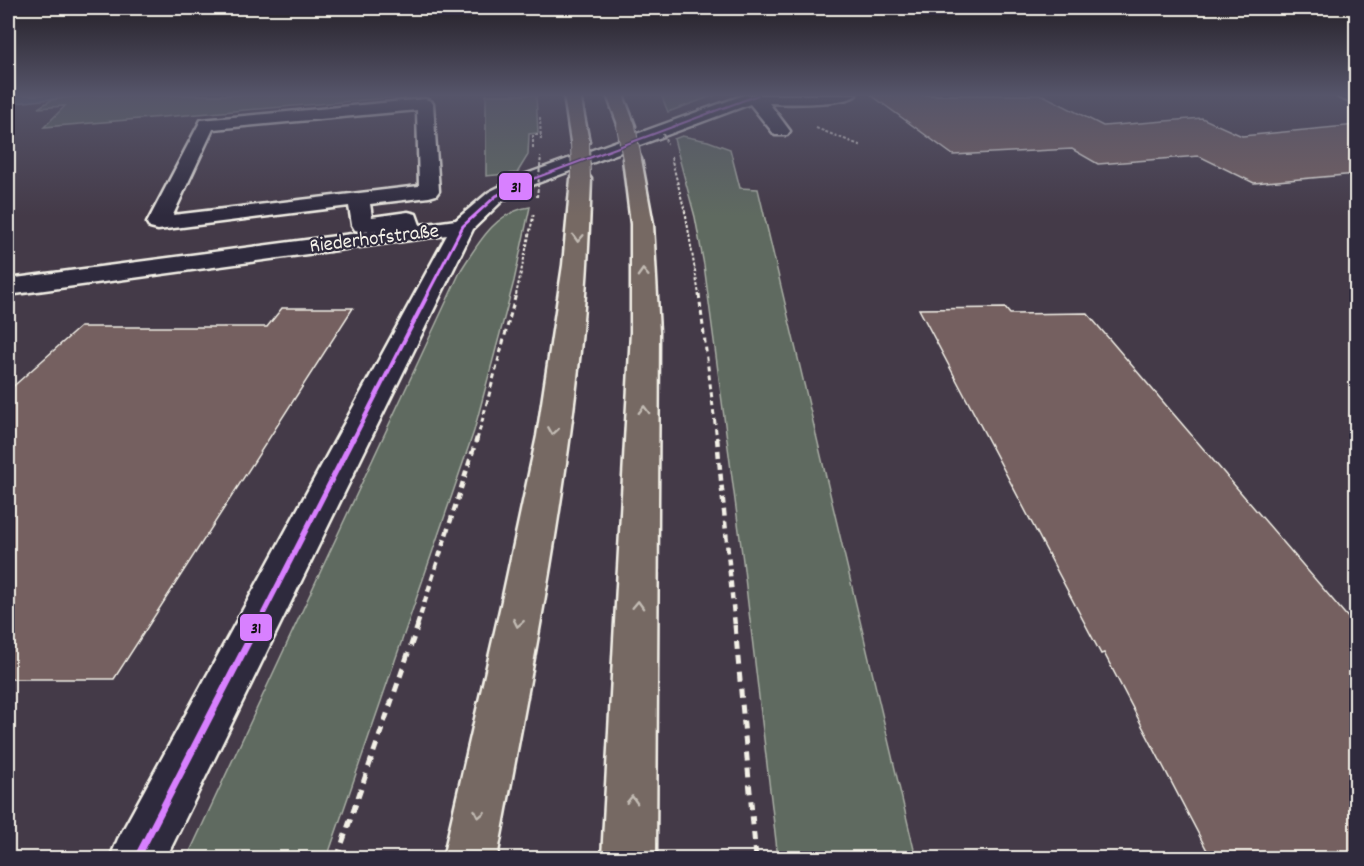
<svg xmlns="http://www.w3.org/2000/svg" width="1364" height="866" viewBox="0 0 1364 866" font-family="Dekko,sans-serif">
<rect width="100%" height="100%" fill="#443a48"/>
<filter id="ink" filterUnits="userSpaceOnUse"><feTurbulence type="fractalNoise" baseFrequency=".0167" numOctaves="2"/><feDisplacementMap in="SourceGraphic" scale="12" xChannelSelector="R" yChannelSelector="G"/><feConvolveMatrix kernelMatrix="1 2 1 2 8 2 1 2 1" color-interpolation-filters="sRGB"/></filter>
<g filter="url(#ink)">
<path fill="#5e6b61" stroke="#a9aea4" stroke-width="1.5" d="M86,95H424L44,127L65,106L38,108L51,100Z
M486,95H536L538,133L529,134L528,155L517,173L486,176Z
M661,95H715L668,112Z
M682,136L708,141L730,149L740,188L758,189L916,858H778L743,561L704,265L695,217L674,139Z
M530,207L514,281L474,431L327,858H187L461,270C479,242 495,212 530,207Z"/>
<path fill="#50627b" stroke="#929ba7" stroke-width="1.5" d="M8,95H86L8,104Z"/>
<path fill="#746061" stroke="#f4f1e8" stroke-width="1.5" d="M871,95H1043L1103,126L1202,118L1242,136L1356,125V174L1254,183L1199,156L1098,164L1072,149L953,155Z
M282,308H353L114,679H8V391L80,327H267Z
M1005,308L1010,314L1087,313L1356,627V858H1211L1104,653L1101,654L919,309Z"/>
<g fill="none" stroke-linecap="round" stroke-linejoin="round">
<g stroke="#f4f1e8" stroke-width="5">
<path id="minor" d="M744,95H856C846,105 785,104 769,103L790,131L787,135H775L750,104L535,184L503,200L473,229L166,858H110L118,839L447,235L8,295V279L397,228L363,232L355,230L352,225L349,206L158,230L150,228L147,223L201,120L425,99L431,101L433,104L439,191L436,195L429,197L370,204L372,217L408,212L416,214L420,225L456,220L489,192L521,176ZM417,110L419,186L173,215L213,129Z
M1337,95H1356V104L1340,98Z"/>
</g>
<g stroke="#f4f1e8" stroke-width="5">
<path id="highway" d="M564,95H580L589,142L586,146H574L571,142Z
M607,95H623L635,126L632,130H620Z
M632,153L639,155L641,159L653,224L659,332L656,858H602L631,332V224L623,159L625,155Z
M581,173L588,175L591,179C589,237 586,294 580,351C562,522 528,690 497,858H443L501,605L537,436L563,265L571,179L574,175Z"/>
</g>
<path stroke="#f4f1e8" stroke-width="2" stroke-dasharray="3 2" stroke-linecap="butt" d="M540,117L541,142
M816,128L862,146
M533,148V135H541
M671,157L686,216L699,295
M516,295L534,213"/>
<path stroke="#f4f1e8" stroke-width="3" stroke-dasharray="5 4" stroke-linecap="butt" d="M699,294L717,440
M477,440L516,294"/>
<path stroke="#f4f1e8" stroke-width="4.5" stroke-dasharray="7 5" stroke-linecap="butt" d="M717,438L735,626
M417,626L477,438"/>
<path stroke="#f4f1e8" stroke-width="5" stroke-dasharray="9 7" stroke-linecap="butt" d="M735,625L756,858
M337,858L418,625"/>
<use href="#minor" fill="#2f2a3d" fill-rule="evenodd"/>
<use href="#highway" fill="#766964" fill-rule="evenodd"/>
<g stroke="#f4f1e8" stroke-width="20" stroke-linecap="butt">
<path id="highway-bridge" d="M626,126L632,159
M580,142L581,179"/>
</g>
<path stroke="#f4f1e8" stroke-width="2" stroke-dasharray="3 2" stroke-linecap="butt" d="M663,134L667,144
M537,197L541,156"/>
<use href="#highway-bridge" stroke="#766964" stroke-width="18"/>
<g stroke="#2f2a3d" stroke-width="4.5">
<path id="bus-1-far4" d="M522,183L758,95"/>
</g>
<g stroke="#2f2a3d" stroke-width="6">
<path id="bus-1-far3" d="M427,295L463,226L496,196L525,181"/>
</g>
<g stroke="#2f2a3d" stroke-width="8">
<path id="bus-1-far2" d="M353,440L428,294"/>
</g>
<g stroke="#2f2a3d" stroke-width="10">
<path id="bus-1-far1" d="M257,626L353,438"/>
</g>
<g stroke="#2f2a3d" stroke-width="11">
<path id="bus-1" d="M137,858L257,625"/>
</g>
<use href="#bus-1-far4" stroke="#d880ff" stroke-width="2"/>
<use href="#bus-1-far3" stroke="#d880ff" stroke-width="3"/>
<use href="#bus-1-far2" stroke="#d880ff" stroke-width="4"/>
<use href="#bus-1-far1" stroke="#d880ff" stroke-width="5"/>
<use href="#bus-1" stroke="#d880ff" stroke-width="7"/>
</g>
<defs><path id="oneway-chevron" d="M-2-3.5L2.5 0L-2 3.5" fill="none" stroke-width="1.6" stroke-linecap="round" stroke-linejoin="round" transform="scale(1.5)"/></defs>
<g stroke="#c2bbb3">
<use href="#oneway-chevron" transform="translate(578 238) rotate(93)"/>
<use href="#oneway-chevron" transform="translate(643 273) rotate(-92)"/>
<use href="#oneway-chevron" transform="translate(644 410) rotate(-89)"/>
<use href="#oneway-chevron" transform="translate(553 431) rotate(99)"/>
<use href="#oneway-chevron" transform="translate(638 605) rotate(-88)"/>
<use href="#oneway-chevron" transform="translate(518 623) rotate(101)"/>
<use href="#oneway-chevron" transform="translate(632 800) rotate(-88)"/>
<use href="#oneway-chevron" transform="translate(479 814) rotate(101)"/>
</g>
</g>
<linearGradient id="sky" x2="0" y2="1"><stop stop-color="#252028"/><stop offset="0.44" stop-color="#56556a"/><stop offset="1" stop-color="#56556a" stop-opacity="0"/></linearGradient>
<rect width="1364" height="216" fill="url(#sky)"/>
<g text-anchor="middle" stroke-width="4.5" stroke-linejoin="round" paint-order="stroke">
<g font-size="21" fill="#f4f1e8" stroke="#2f2a3d">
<text transform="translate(374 237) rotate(-7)" y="7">Riederhofstraße</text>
</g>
</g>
<g stroke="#2f2a3d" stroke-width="2">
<rect x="498" y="172" width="35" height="29" rx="6" fill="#d880ff"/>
<rect x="239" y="613" width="34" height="29" rx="6" fill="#d880ff"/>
</g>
<g font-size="16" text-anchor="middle" font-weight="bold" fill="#111">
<text x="516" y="192">31</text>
<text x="256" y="633">31</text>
</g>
<rect width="1364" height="866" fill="none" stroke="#2f2a3d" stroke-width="30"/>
<rect x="15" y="15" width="1334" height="836" fill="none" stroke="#f4f1e8" stroke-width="2" filter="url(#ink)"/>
</svg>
